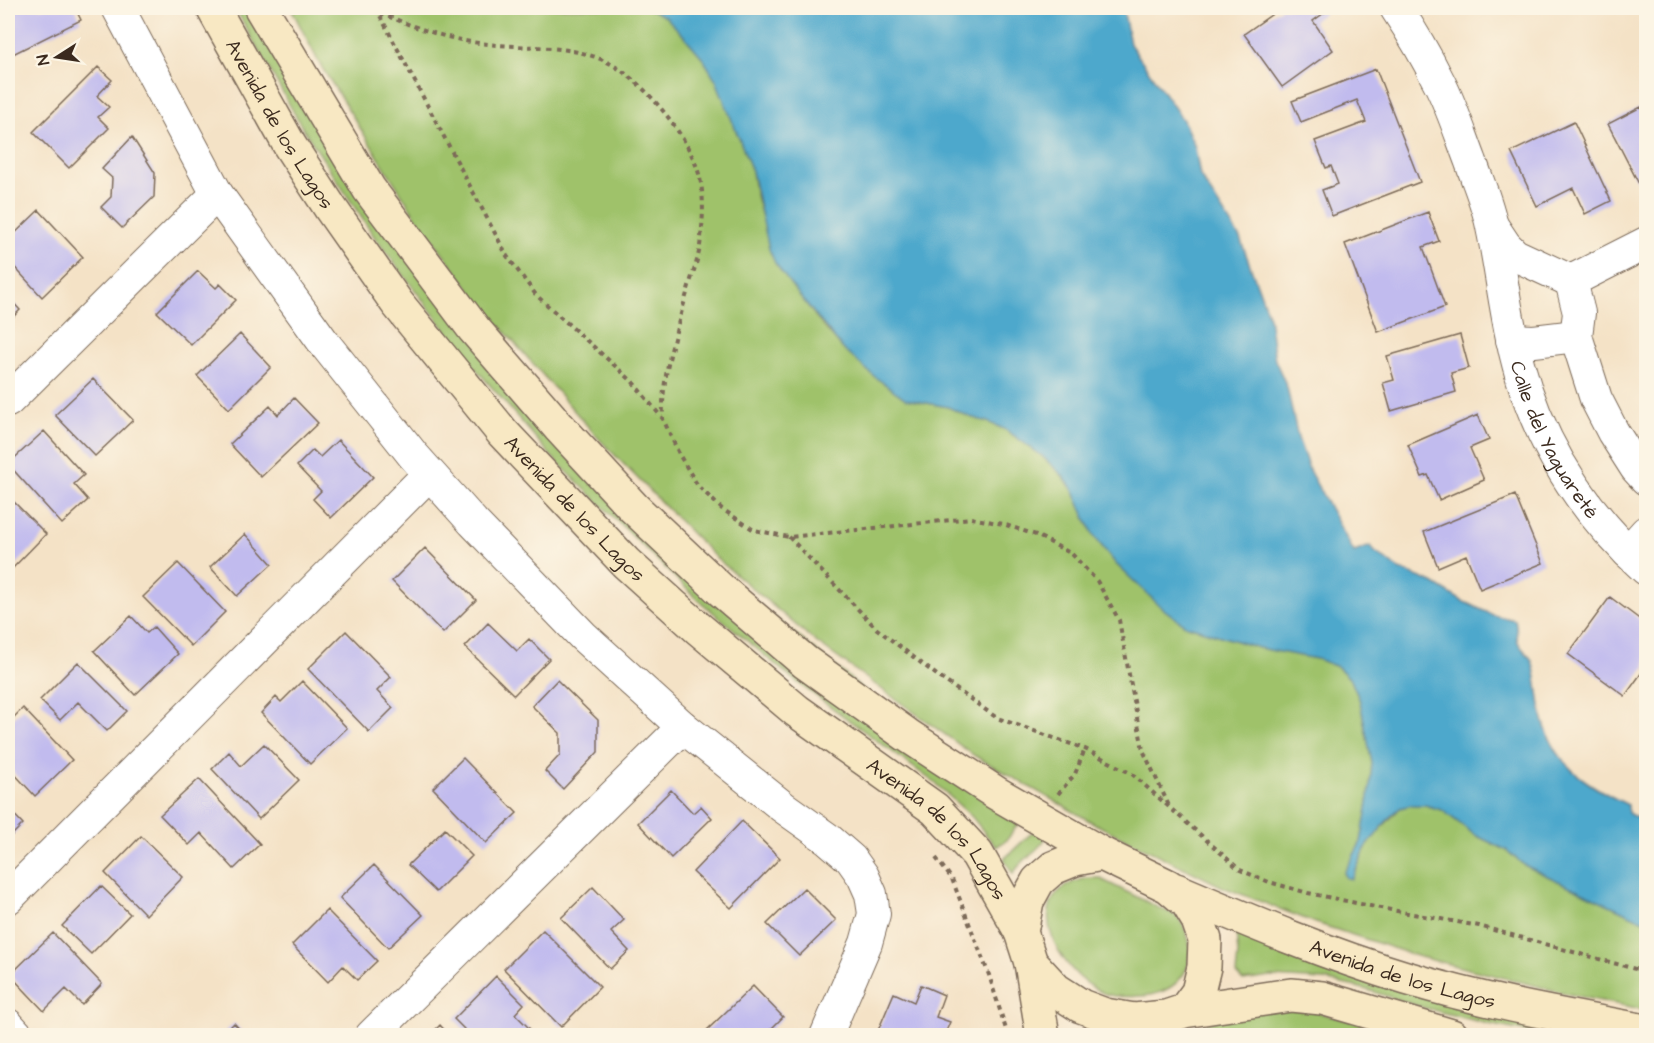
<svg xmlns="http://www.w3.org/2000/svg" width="1654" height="1043" viewBox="0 0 1654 1043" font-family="'Architects Daughter',sans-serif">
<rect width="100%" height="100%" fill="#fcf5e5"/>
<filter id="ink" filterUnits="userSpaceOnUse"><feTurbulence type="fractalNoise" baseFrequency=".0167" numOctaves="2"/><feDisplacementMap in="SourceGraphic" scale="12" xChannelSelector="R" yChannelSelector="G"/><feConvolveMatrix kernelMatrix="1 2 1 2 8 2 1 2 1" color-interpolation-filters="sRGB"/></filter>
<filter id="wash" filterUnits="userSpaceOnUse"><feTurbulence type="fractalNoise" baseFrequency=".008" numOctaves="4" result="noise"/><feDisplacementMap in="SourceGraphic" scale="24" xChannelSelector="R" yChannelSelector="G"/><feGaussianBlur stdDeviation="1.35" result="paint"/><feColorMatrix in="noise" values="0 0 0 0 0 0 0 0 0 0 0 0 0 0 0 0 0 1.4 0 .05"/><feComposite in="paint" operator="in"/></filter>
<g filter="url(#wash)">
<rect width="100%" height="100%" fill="#f4e2c6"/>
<path fill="#9fc26b" stroke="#6d7644" stroke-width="1.5" d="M235,8H253L565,447L1022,818L1007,840L996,847L972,817L935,783L794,680L696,598L552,457L470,362L373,235L302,127Z
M291,8H648L666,17L684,36L702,57L716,80L752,171L755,192L775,263L823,326L843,349L875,377L906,399L948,407L970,417L988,422L1006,430L1042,456L1063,476L1073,490L1094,536L1116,564L1161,607L1185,625L1259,648L1317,659L1338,667L1351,680L1360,701L1372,763L1369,797L1361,842L1344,873H1355L1365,849L1376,834L1400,808L1411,805H1426L1442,810L1475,835L1506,850L1524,865L1646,922V1010L1577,996L1420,957L1316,923L1223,887L1097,825L975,756L816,642L715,557L599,439L483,307L416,217L319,63Z
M1037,828L1045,839C1037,853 1021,859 1013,874L1004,859Z
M1088,878H1099C1118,888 1138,897 1157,907C1163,910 1172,912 1177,917C1183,922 1187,934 1189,941C1195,975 1171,995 1139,996C1127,997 1113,997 1103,993C1057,972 1015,892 1088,878Z
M1236,931L1640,1035H1544L1488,1024L1425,1008L1361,988L1324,980L1271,977L1243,981L1236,974L1238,954Z
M1308,1010L1407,1036H1178L1238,1011Z"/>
<path fill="#4ea8cc" stroke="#446975" stroke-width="1.5" d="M648,8H1123L1130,44L1183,120L1195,147L1200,176L1240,238L1269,317L1275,360L1287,387L1298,438L1310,472L1354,552L1371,546L1375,552L1399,569L1433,583L1462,601L1493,615L1515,620C1517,626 1516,636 1518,642C1521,649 1529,654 1532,661C1537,674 1538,697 1541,711C1552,764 1583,783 1628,805V813L1646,823V922L1524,865L1506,850L1475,835L1442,810L1425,805H1411L1400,808L1389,818L1365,849L1352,879L1347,878L1344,873L1361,842L1369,797L1372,763L1360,701L1351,680L1338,667L1317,659L1259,648L1185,625L1161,607L1116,564L1094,536L1073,490L1063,476L1042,456L1006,430L988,422L970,417L948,407L906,399L875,377L843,349L791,285L775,263L769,249L752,171L716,80L702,57L684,36L666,17Z"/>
<g id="blocks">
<path fill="#c1bbee" d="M8,8H75L81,20L13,54L8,42Z
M1281,8H1331L1313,21L1333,50L1282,87L1244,34Z
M98,67L112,80L97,96L109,107L98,117L109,128L69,168L33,132Z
M1376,69L1420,182L1332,216L1322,190L1338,184L1331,166L1326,168L1315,141L1366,122L1357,100L1301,122L1292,101Z
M1641,107L1646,117V183L1640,186L1608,124Z
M1574,122L1611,201L1585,214L1573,188L1537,206L1511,152Z
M132,137L155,173L154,197L122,228L101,207L111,197L112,178L102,169Z
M39,210L83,257L42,297L8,260V240Z
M1428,212L1439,241L1423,247L1445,307L1378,332L1345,244Z
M198,271L216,288L220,284L236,300L191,345L157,312Z
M8,297L20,310L8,322Z
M240,334L271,367L229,409L197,376Z
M1460,335L1469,368L1451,373L1456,392L1391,411L1383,383L1394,380L1387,356Z
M93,379L133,420L95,456L55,415Z
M294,398L318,423L261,477L230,444L270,406L278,415Z
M1478,415L1489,440L1470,448L1484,480L1439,500L1428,475L1422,477L1408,445Z
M44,431L84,475L74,484L88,500L62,524L8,464Z
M338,440L373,477L331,518L313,499L321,491L297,466L313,450L320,457Z
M1515,495L1543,563L1480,589L1466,555L1438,567L1424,532Z
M8,496L46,534L8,573Z
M245,534L272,564L237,596L210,567Z
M425,548L476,600L443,633L392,581Z
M178,563L225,612L191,646L143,597Z
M1610,597L1646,624V670L1645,668L1625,696L1568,654Z
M131,616L147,633L154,627L178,654L135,695L94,651Z
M488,623L517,651L529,639L549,659L514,695L465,647Z
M346,631L391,677L377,691L393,708L369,732L308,669Z
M78,662L127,711L107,731L78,702L60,720L40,700Z
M557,680L598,720V752L563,789L545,771L560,755V733L532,706Z
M302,681L347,728L310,764L261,713L276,697L281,702Z
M23,708L72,760L35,796L8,767V723Z
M264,744L299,780L259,819L212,769L229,752L241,766Z
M463,758L517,813L486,843L433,788Z
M199,779L260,844L234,869L201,833L189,845L160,815Z
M671,790L693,813L701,806L712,818L671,858L638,823Z
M8,808L23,824L8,839Z
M742,821L780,858L731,908L693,872Z
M445,829L472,856L436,892L408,865Z
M141,836L183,877L146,915L105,873Z
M374,865L423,915L388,948L340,898Z
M101,886L130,914L91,954L62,926Z
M593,887L624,920L611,932L629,951L610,969L561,918Z
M804,888L836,920L799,956L767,924Z
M327,910L377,961L357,980L343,966L328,982L292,945Z
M543,930L600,987L561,1027L504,969Z
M53,933L102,984L82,1005L66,989L44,1011L10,975Z
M496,976L524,1004L515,1014L530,1029L524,1036H471L454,1019Z
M921,985L944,995L936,1017L950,1022L944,1036H883L877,1033L894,993L914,1002Z
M753,986L783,1017L764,1036H707L705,1032Z
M234,1023L246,1036H221Z
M440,1025L450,1036H429Z"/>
</g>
</g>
<g filter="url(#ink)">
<use href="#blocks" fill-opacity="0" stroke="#7c6a59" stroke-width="1.5"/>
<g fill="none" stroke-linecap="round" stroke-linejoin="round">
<g stroke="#7c6a59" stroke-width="34">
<g id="street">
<path d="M118,8L217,194L324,343L413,455L473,522L583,636L683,727L783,807L828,839L851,859L863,876L871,894L874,914L866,943L826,1036"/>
<path id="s1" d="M1396,8C1412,32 1426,56 1439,82C1452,107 1461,136 1471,162C1478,183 1488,205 1492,227C1500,264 1504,302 1512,338C1531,431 1576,506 1646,569"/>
<path d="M1493,227L1505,245L1515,255L1571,281"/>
<path d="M1571,281L1579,313L1576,336L1596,399L1613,432L1636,468L1646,479"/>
<path d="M1571,281L1646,243"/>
<path d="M1512,340L1534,341L1576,336"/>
<path d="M8,401L217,194"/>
<path d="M1628,552L1646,532"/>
<path d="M8,898L429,474"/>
<path d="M8,1025L18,1036"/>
<path d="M371,1036L683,727"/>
</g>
</g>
<g stroke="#7c6a59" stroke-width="36">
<g id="secondary">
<path id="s2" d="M213,8L290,146L331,209L397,303L503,433L626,563L698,628L797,711L935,809L977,854L1021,932"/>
<path d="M261,8L369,189L474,329L559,427L634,508L721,590L805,662L907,735L996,793L1102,854"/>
<path id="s3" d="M1176,890C1251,922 1327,954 1406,978C1485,1002 1566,1016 1646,1031"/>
<path d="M1031,963L1043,1036"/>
<path d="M1184,1011L1198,992L1204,967L1205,940L1198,920L1187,902L1168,886L1102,854L1075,859L1053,868L1038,881L1027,901L1021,932L1031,963L1056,990L1081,1006L1105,1015L1134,1020L1166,1017L1184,1011L1291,995L1322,998L1452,1036"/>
</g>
</g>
<path stroke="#7c6a59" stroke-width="4" stroke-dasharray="4.5 4.5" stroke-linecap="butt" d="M376,8L507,256L536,295L632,381L663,419L680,456L698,486L722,509L754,530L789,537L971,518L1003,524L1036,535L1072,554L1097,581L1119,620L1143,750L1170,808
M380,13C412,26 445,39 479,43C520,49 567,43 605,61C642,78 688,135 699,174C705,197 703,223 700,246C698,260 693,273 689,286C677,329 661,374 663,419
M789,537L877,629L942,679L997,718L1085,749L1132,774L1240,870L1269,882L1308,893L1375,907L1479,926L1646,972
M1058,794L1075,774L1085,749
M936,858L952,879L989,975L1008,1036"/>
<use href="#street" stroke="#fff" stroke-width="32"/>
<use href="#secondary" stroke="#f8e8c3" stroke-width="33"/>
</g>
</g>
<g text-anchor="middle" stroke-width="4.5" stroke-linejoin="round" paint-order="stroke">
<g font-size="20" fill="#3b2a1e" stroke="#fcf5e5">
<text dy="7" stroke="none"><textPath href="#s2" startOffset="134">Avenida de los Lagos</textPath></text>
<text dy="7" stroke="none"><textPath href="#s1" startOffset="464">Calle del Yaguareté</textPath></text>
<text dy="7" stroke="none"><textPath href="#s2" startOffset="620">Avenida de los Lagos</textPath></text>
<text dy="7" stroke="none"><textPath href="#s2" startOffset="1106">Avenida de los Lagos</textPath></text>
<text dy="7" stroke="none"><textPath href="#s3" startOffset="242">Avenida de los Lagos</textPath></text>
</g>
</g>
<rect width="1654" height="1043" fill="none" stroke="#fcf5e5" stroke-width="30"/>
<g transform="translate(57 57) rotate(258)" stroke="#fcf5e5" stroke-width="4.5" paint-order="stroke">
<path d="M0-4.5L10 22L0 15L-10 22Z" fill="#3b2a1e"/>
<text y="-9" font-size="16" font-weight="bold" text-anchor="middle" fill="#3b2a1e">N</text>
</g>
</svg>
